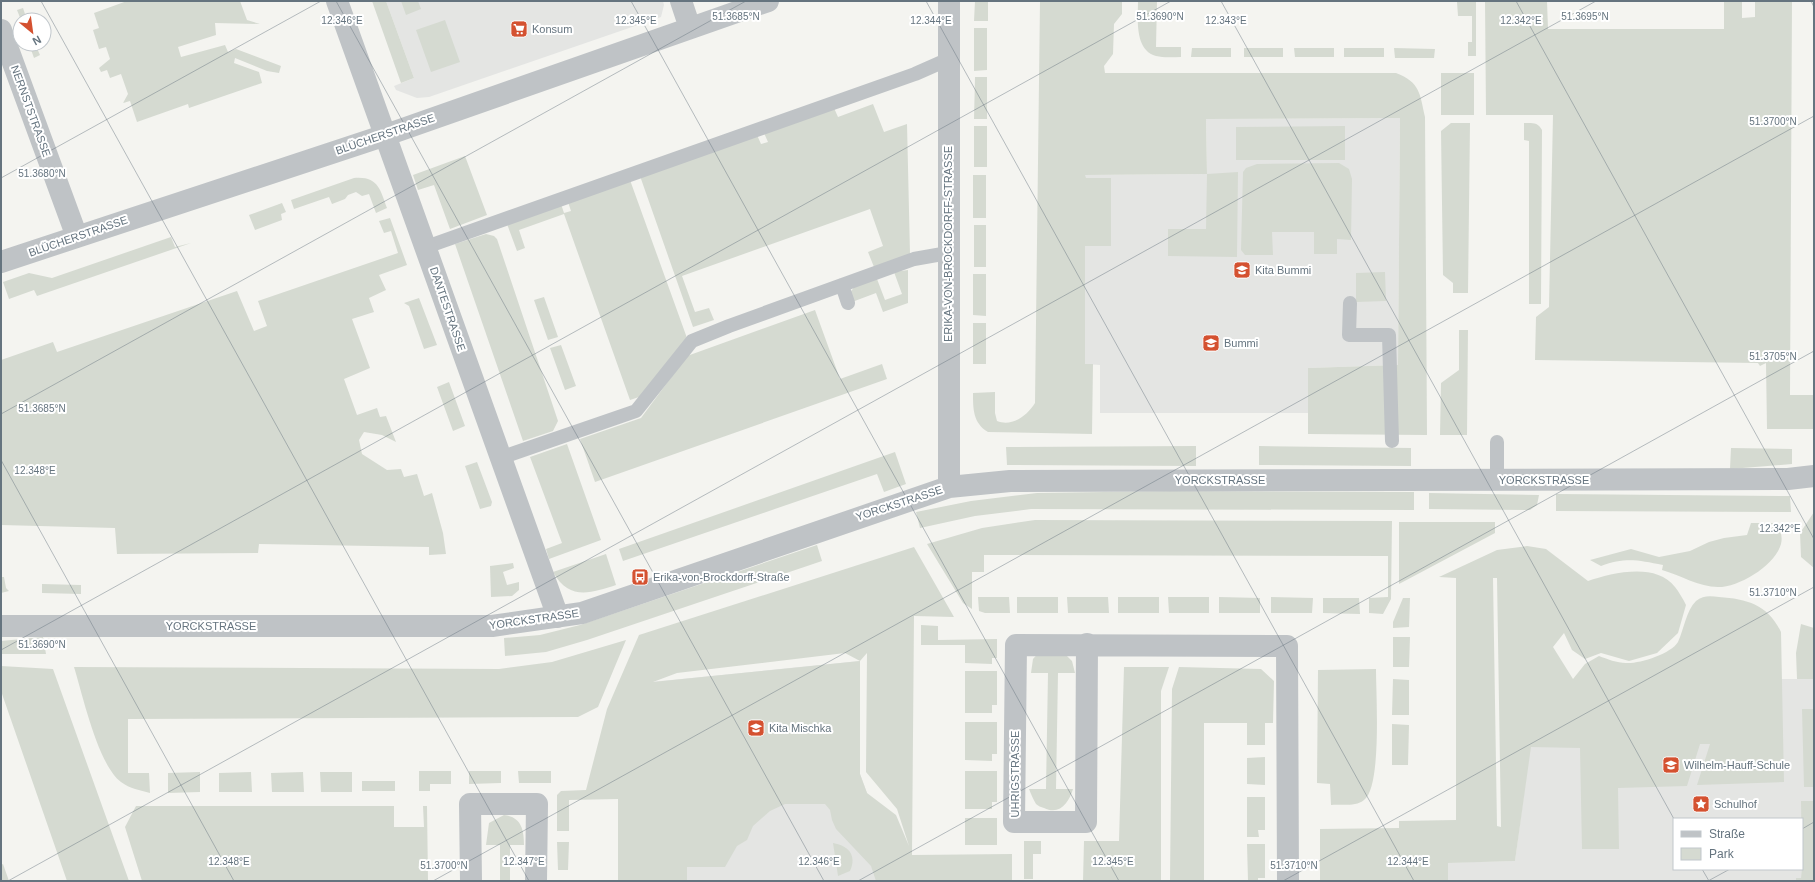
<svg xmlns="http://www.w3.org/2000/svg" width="1815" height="882" viewBox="0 0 1815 882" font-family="Helvetica,sans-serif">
<rect width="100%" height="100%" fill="#f4f4f0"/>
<path fill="#e4e5e3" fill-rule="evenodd" d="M386,1H663L664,5L661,17L429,97L417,98L396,90L394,86L414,78Z
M1400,118L1398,365L1308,368V413H1100V365L1085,364V175L1207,174L1206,119Z
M860,661V774L894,866L994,881H652L651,682Z
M1782,679H1814V881H1347V865L1515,861L1535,711ZM1674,819H1802V869H1674Z"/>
<path fill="#d5dad1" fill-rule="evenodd" d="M127,1H240L247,20L260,24L215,23L216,35L178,47L181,57L225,45L228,52L236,49L281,66L279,73L267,71L235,58L234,63L259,72L262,83L189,108L188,104L137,122L130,101L123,103L128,94L121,74L110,78L107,70L101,72L99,68L110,59L106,47L99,49L93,30L99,28L94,13Z
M372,1H386L414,78L401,83Z
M401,1H418L421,9L406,15Z
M975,1H988V21H974Z
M1040,1H1122V14L1114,24L1113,54L1104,66L1105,73H1396C1420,82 1420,94 1425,117L1427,435L1308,434V368L1398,365L1400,118L1206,119L1207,174L1238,172L1237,257L1168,256V229H1206L1207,174L1085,175L1086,178H1111V246H1085V364H1093L1092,434L988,432C973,423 973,409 973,393L995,392V413L997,421C1012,427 1027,416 1035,403Z
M1138,1H1476V56H1468V42H1472V16H1458L1457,2L1157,1L1156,47H1181V57C1173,57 1164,58 1156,56C1134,50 1138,18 1138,1Z
M1485,1H1547L1548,29H1724V1H1742V18L1755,17V1H1792L1790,395H1814V429H1767L1766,363L1760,366L1758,363L1535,360L1536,317L1549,307L1553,115H1486Z
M23,8L27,20H21L17,10Z
M445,20L460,62L431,72L416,30Z
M974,28H987V70L974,71Z
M29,44H35L40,55L34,58Z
M1192,48H1231V57H1191Z
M1244,48H1283V57H1244Z
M1294,48H1334V57H1295Z
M1344,48H1384V57H1344Z
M1394,48L1435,49L1434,58H1395Z
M1441,73H1474V115H1441Z
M975,77H987V119H974Z
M873,104L884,132L907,124L910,254L874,267L868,252L883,246L870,209L682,276L695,312L709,308L714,320L693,327L640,176L757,135L761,144L768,142L764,133L834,108L838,117Z
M1451,123H1470L1468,293H1453V283L1443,275L1441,131Z
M1524,123C1532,123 1538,122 1542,130L1541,304H1529V141L1524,140Z
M974,126H987V167H974Z
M1345,126V160H1236V127Z
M465,156L487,215L450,229L434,185L418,190L413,175Z
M1339,163L1349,169L1352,179L1351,240L1337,239V254H1314V232H1272L1273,255H1245L1241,250L1243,172L1246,168L1257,164Z
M973,175H986V218H973Z
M354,178C378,176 380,189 387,208L376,213L369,194L362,196L356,192L348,195L345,199L332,204L329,197L294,209L291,200Z
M630,180L687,338L642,396L630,400L564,214L519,230L525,248L517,251L507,224L561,204L564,213L571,211L568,202Z
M282,203L286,212L281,214L282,220L255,230L249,215Z
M390,218L407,265L379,275L386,290L369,298L374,312L352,319L370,368L344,379L357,415L377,408L380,417L386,416L396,442L382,435L364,432L359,440L362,454L387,470L401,469L404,477L417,474L424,496L432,493L443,533L446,554L429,555V547L259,544L258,553L117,554L115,528L1,525V360L53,342L57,352L237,291L254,331L267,326L258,301L398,253L391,231L384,233L379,221Z
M974,225H986V267H974Z
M486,234L494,236L497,239L558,421L553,431L523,441L455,244Z
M171,237L175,247L191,243L37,296L34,290L9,299L3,282L29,273L52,278Z
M908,270V303L883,312L876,293L852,302L850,293L854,287L877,279L885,300L902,294L894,272Z
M1385,272L1386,301L1356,302V273Z
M973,274H986V316L973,315Z
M544,297L558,337L548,340L534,300Z
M419,298L437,345L424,349L409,306L404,303Z
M815,310L840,379L882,364L887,379L595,482L580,439L641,418L687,356Z
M973,323H986V364H973Z
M1459,330H1468L1467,435H1440L1441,383L1459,370Z
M561,345L576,386L565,390L550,348Z
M449,382L465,426L453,431L437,387Z
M567,444L601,540L549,559L546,549L562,543L530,457Z
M1196,446V466L1007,465L1006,447Z
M1259,446L1411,448V466L1259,465Z
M1731,448L1792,449V464L1730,469Z
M895,452L906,484L884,492L877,474L623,561L619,549Z
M477,462L492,502L491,506L480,509L465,466Z
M1171,491L1414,492V510L1031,509L975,516L920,528L916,512L971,501L1037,493Z
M1429,493L1539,495L1537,505L1530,510L1429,509Z
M1556,494L1790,496L1791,512L1556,511Z
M1814,512V568L1801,557L1800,533Z
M1035,520L1392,521L1391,599L1383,614L1369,613V598L1388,597V556L984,555V572H972V609L963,603L927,544L982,528Z
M1399,522H1495V533L1399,584Z
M1751,523H1777C1780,530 1783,536 1781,544C1775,565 1740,587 1718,587C1699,587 1680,575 1662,570L1663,565C1638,560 1625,557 1601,566L1590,560L1631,549L1659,557L1690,551L1709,542L1724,538L1747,535Z
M817,545L822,561L587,640L546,652L505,656L504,638L540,635L580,625Z
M1527,546L1546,549L1588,581C1612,573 1656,562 1675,587C1679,592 1683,599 1686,605L1678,633L1657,653L1629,661L1601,653L1585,659L1572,650L1564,633L1553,647L1573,679L1585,664L1599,656C1607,659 1617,663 1626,663C1639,664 1671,654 1678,642C1684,629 1686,611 1696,601C1703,595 1711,596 1719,597C1748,599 1768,605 1781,632L1784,782L1697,785L1710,744H1700L1687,786L1618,788L1619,849H1582L1580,748L1531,747L1515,861L1448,863V881H1320V829L1399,828V821L1456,820V578L1439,577L1497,550ZM1487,578H1497L1501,827L1497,826L1493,578Z
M914,547L954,617L914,616L912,855L1012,854V881H876L871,866L836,829L832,820L830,810L825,804H785L770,811L753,826L747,840L737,846L725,867H687V881H618V799L569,800V831H557V795L561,791L586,790L607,709L639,635ZM845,653L860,661L653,682L677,673ZM867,653L866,772L897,809L909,846L896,815L867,793L860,774V661Z
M606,554L616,585C591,593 569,601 553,572Z
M513,563L514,568L503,572L507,585L519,582V590L512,596L491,597L490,566Z
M1,577H4L6,588L9,591L1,593Z
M42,584L81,585V594L42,593Z
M978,597H1009L1010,613H985L979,611Z
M1017,597H1058V613H1017Z
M1067,597H1108L1109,613H1068Z
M1118,597H1159V613H1118Z
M1168,597H1209V613H1169Z
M1219,597L1260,598V613H1219Z
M1271,597L1313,598L1312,613H1271Z
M1323,598H1359L1360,614L1323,613Z
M1403,598H1410L1409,627L1393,628V622Z
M1801,624L1814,628V679H1797L1796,653Z
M921,625L938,626V640L997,639V658H992V664L965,663V645H921Z
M43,637L46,654H1V641Z
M1393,637H1410L1409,667H1393Z
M626,640L598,707L578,717L128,719V773H149L150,793C140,790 130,789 121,782C98,765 83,696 74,667L499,669L552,662Z
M1040,651L1065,654L1072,661L1075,673H1058L1056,789H1073C1069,802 1060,816 1044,808C1041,807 1038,806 1036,804C1033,799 1031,794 1029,789H1046L1048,673H1031L1033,659Z
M1,666L53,669L129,881H67L1,691Z
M1124,667H1169L1161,691V881H1083L1084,841H1119Z
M1179,667L1261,669L1274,681L1273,723H1265V745H1247V723H1204V881H1170L1172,689Z
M1376,669C1376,694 1382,787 1364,800C1356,807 1341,804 1331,805L1330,784L1317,783L1318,670Z
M965,671H997V705H992V713H965Z
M1393,679L1409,680V715H1392Z
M1802,709H1814V787H1804Z
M965,722H997V754H992V761L965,760Z
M1392,724L1409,725L1408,765H1392Z
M1265,757V785L1247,784V758Z
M419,771H451V784H430V791H419Z
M469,771H501V783L469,784Z
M518,771H551V783H519Z
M965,771H997V802H992V809H965Z
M200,772V792L168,793V773Z
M251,772L252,792H219V773Z
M303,772L304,792H272L271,773Z
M320,772H352V792H321Z
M362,781H395V791H362Z
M1247,797H1265V830H1258L1259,837H1247Z
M1801,801H1814V881H1796V878H1801L1802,869Z
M136,806H394V827H424L423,806H427L428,881H142L125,827Z
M504,815C521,817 524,829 524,845H510V881H500V845H486L489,823Z
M965,818H997V845H965Z
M1024,841H1041V854H1033V879H1024Z
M557,842H569L568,870H558Z
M833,843C849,846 857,855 850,871L838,876Z
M1247,844H1265V878H1258V881H1248Z
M3,864L9,881H1V865Z"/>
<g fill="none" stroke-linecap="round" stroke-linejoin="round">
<path stroke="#bfc3c6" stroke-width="14" d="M426,247L915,74L949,59
M842,285L848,303
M1350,303L1349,335H1389L1392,441
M500,458L636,411L692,341L729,326L914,259L948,253
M1497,480V442"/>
<path stroke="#bfc3c6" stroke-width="22" d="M337,1L558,617
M681,1L690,28
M1,30L77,237
M1,262L386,135L768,1
M949,487V1
M1,626H492L582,613L949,487L1010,481L1788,479L1814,476
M1087,644L1086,822H1014L1016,645L1287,646L1288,881
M471,881L470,804H537L536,881"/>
</g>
<path fill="none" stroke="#65747f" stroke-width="1" stroke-opacity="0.45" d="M41,1L529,881M336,1L824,881M631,1L1119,881M926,1L1414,881M1221,1L1674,819M1516,1L1814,539M1811,1L1814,7M1,178L321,1M1,414L746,1M1,460L234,881M1,650L1171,1M1802,829L1814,822M1702,869L1709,881M8,881L1596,1M433,881L1814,116M858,881L1814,351M1283,881L1814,587M1708,881L1730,869"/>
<defs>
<g id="supermarket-square" transform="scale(0.9)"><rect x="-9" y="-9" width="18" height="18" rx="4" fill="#d45130" stroke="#fff"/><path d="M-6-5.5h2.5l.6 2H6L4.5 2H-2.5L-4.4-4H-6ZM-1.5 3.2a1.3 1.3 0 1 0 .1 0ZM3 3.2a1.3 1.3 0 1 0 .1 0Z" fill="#fff"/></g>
<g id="school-square" transform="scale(0.9)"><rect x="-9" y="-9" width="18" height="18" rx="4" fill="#d45130" stroke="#fff"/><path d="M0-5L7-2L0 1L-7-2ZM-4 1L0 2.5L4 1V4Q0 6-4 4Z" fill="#fff"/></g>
<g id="bus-square" transform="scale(0.9)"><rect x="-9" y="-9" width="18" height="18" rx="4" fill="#d45130" stroke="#fff"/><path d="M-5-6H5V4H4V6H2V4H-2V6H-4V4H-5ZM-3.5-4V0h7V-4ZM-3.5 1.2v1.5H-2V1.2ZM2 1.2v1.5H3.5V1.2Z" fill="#fff"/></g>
<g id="sight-square" transform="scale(0.9)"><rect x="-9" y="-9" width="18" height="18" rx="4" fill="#d45130" stroke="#fff"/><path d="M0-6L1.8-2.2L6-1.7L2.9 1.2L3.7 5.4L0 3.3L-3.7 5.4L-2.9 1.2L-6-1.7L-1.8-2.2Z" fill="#fff"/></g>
</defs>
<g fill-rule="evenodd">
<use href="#supermarket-square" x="519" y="29"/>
<use href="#school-square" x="1242" y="270"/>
<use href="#school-square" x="1211" y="343"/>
<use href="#bus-square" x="640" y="577"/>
<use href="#school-square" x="756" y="728"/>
<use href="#school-square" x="1671" y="765"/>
<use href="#sight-square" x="1701" y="804"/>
</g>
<g text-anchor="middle" stroke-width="4" stroke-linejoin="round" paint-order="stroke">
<g font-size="11" fill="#65747f" stroke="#fff" text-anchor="start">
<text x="532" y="33">Konsum</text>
<text x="1255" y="274">Kita Bummi</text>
<text x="1224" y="347">Bummi</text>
<text x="653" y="581">Erika-von-Brockdorff-Straße</text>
<text x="769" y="732">Kita Mischka</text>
<text x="1684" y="769">Wilhelm-Hauff-Schule</text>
<text x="1714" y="808">Schulhof</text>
</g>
<g font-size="11" fill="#65747f" stroke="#fff">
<text transform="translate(31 111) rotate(70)" y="4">NERNSTSTRASSE</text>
<text transform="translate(385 134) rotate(-19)" y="4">BLÜCHERSTRASSE</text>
<text transform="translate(78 236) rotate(-19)" y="4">BLÜCHERSTRASSE</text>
<text transform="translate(948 244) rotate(-90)" y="4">ERIKA-VON-BROCKDORFF-STRASSE</text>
<text transform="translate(448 309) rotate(71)" y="4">DANTESTRASSE</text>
<text x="1220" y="484">YORCKSTRASSE</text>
<text x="1544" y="484">YORCKSTRASSE</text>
<text transform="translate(899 503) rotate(-18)" y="4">YORCKSTRASSE</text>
<text transform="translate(534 619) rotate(-8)" y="4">YORCKSTRASSE</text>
<text x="211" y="630">YORCKSTRASSE</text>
<text transform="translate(1015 774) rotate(-90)" y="4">UHRIGSTRASSE</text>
</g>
</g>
<g font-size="10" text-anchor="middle" fill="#65747f" stroke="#fff" stroke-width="4" stroke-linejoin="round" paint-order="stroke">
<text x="736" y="20">51.3685°N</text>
<text x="1160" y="20">51.3690°N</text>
<text x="1585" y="20">51.3695°N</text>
<text x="342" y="24">12.346°E</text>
<text x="636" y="24">12.345°E</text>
<text x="931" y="24">12.344°E</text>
<text x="1226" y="24">12.343°E</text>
<text x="1521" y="24">12.342°E</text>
<text x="1773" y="125">51.3700°N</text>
<text x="42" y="177">51.3680°N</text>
<text x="1773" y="360">51.3705°N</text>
<text x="42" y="412">51.3685°N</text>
<text x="35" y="474">12.348°E</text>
<text x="1780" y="532">12.342°E</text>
<text x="1773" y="596">51.3710°N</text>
<text x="42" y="648">51.3690°N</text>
<text x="229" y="865">12.348°E</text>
<text x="524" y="865">12.347°E</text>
<text x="819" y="865">12.346°E</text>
<text x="1113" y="865">12.345°E</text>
<text x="1408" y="865">12.344°E</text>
<text x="444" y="869">51.3700°N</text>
<text x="1294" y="869">51.3710°N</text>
</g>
<rect width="1815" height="882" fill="none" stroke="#65747f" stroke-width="4"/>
<rect x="1673" y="818" width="130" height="52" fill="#ffffff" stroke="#c1c7cc"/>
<rect x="1681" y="831" width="20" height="6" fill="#bfc3c6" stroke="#c1c7cc"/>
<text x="1709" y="838" font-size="12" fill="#65747f">Straße</text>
<rect x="1681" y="848" width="20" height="12" fill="#d5dad1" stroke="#c1c7cc"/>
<text x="1709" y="858" font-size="12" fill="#65747f">Park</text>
<g transform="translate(32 32) rotate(151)"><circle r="19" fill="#ffffff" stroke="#c1c7cc"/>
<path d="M0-3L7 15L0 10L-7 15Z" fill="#d45130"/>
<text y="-6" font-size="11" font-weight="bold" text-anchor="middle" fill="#65747f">N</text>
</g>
</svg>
